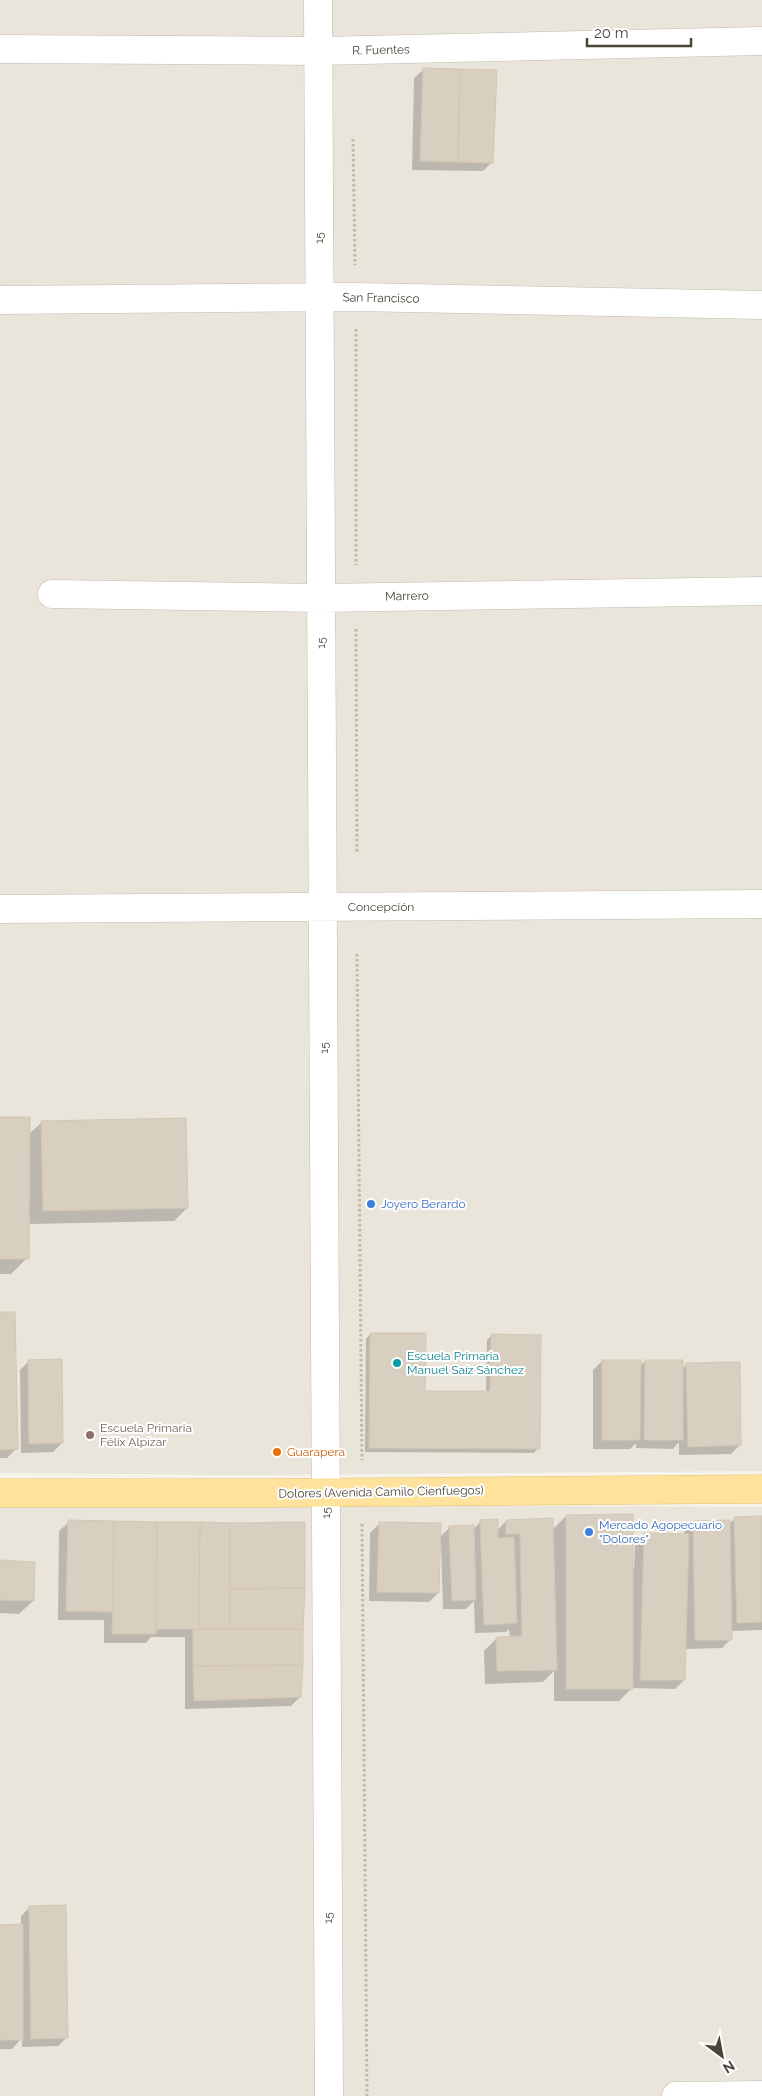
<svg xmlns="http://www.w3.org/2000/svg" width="762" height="2096" viewBox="0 0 762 2096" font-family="Raleway,sans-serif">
<rect width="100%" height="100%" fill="#f6f3ec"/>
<path fill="#eae5da" d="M0,0H762V1471L246,1475L0,1473Z
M342,1505L762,1507V2096H0V1507Z"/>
<path fill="#0003" d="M424,69L492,162L483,171L412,170L414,78Z
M0,1118L28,1135L42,1122L187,1208L174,1221L30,1224V1217H28L27,1258L11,1274H0Z
M0,1314L16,1449L7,1458H0Z
M370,1334L424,1392L486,1393L487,1340L491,1336L538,1448L534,1453L365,1452L366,1339Z
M29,1361L62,1443L53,1452L21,1453L20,1370Z
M602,1361L639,1367L645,1361L682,1369L686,1365L740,1445L731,1454L679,1455V1442L673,1449L636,1448V1443L630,1449H593V1370Z
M566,1516L634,1569L635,1543L644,1534L684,1535V1531L693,1522L729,1524L735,1518L762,1517V1630L731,1631V1639L722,1648L685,1649L684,1680L675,1689L632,1688L619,1701H554V1671L543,1682L485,1684L484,1651L497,1638H510L509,1629L506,1632L475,1633L474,1601L466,1609H443L441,1542H439L438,1593L429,1602L369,1601L370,1533L379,1524L439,1538L450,1527L473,1530L481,1521L497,1531L506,1521L552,1530Z
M69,1522L300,1697L291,1706L185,1709V1637H151L146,1643H104V1620H58L59,1531Z
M0,1561L33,1601L19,1614L0,1613Z
M30,1907L67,2037L58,2046L22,2047V2038L12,2049H0V1926H21V1916Z"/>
<path fill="#d8cfc1" stroke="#d3c7b4" d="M423,68L460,69L458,162L420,161Z
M460,69L497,70L493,163L458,162Z
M0,1117H30L29,1259H0Z
M186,1118L188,1208L43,1211L41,1121Z
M0,1312H15L18,1449L0,1450Z
M370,1333H426L425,1391H490L491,1334L541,1335L540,1449L369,1448Z
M62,1359L63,1443L29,1444L28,1360Z
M602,1360H641L640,1440H602Z
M645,1360H683V1440H644Z
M740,1362L741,1445L688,1447L686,1363Z
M633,1514V1689H566V1515Z
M762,1516V1622L737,1623L734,1517Z
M553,1518L557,1670L497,1671L496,1637L522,1636L520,1534H506V1520Z
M498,1519V1538L514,1537L517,1623L484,1625L480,1520Z
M68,1520L114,1521L113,1612L66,1611Z
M730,1520L732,1640H695L693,1521Z
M114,1521L157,1522L156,1634H112Z
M157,1522H200L199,1629H156Z
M200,1522L230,1523V1629H199Z
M305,1522V1588L230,1589V1523Z
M379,1522L441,1523L439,1593L377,1592Z
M474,1525L476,1600L452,1601L449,1526Z
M644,1533L689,1534L685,1680H640Z
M0,1560L35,1562L34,1601L0,1600Z
M305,1588L303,1629H230V1589Z
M193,1629H303V1665L193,1666Z
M303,1665L301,1697L194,1701L193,1666Z
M66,1905L68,2038L31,2039L29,1906Z
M23,1924V2040H0V1925Z"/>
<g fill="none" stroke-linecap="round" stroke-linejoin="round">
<g stroke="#c2bbae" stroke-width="29">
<path id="minor" d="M318,0L329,2096
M0,49L318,51L762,41
M0,300L356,297L762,305
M52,594L321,598L762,591
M0,909L762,904
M676,2096L762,2095"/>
</g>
<g stroke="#e6c16a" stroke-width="29">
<path id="major" d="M0,1493H268L762,1489"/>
</g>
<path stroke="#c4b79f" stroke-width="3" stroke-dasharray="2.5 2.5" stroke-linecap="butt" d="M353,139L355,265
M356,329V565
M356,629L357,853
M357,954L362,1460
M362,1524L367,2096"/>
<use href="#minor" stroke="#fff" stroke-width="28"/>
<use href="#major" stroke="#ffe39c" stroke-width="28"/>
</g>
<g fill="#3f7fe0" stroke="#fff" stroke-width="2">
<circle cx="371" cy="1204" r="5"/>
<circle cx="589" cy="1532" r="5"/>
</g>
<circle fill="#0f9aa8" stroke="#fff" stroke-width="2" cx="397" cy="1363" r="5"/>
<circle fill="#8d6e63" stroke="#fff" stroke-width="2" cx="90" cy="1435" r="5"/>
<circle fill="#e8710a" stroke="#fff" stroke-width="2" cx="277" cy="1452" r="5"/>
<g text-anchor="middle" stroke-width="4" stroke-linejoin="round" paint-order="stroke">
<g font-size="12" fill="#4b4439" stroke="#fff">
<text transform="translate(381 50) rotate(-1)" y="4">R. Fuentes</text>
<text transform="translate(319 238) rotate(-90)" y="4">15</text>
<text transform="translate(381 298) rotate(1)" y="4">San Francisco</text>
<text transform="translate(407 596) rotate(-1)" y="4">Marrero</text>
<text transform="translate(321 643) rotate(-90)" y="4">15</text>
<text x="381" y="911">Concepción</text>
<text transform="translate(324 1048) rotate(-90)" y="4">15</text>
<text transform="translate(381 1492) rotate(-1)" y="4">Dolores (Avenida Camilo Cienfuegos)</text>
<text transform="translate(326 1513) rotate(-90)" y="4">15</text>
<text transform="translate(328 1918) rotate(-90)" y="4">15</text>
</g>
<g font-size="12" fill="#366cbe" stroke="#fff" text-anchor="start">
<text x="381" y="1208">Joyero Berardo</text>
<text x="599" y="1529">Mercado Agopecuario<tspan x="599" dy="14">"Dolores"</tspan></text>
</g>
<g font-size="12" fill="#0d838f" stroke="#fff" text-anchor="start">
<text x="407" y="1360">Escuela Primaria<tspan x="407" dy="14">Manuel Saíz Sánchez</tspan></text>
</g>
<g font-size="12" fill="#785e54" stroke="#fff" text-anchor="start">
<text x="100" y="1432">Escuela Primaria<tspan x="100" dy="14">Félix Alpízar</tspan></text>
</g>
<g font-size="12" fill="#c56008" stroke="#fff" text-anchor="start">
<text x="287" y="1456">Guarapera</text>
</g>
</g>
<g transform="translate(722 2056) rotate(148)" stroke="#ffffff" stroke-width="4" paint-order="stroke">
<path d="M0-4L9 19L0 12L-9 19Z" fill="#4b4439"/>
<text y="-8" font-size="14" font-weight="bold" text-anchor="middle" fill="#4b4439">N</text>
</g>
<path d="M587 38v8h104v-8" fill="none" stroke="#4b4439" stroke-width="2.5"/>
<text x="594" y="38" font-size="15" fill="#4b4439" stroke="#ffffff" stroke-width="4" paint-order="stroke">20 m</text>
</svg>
